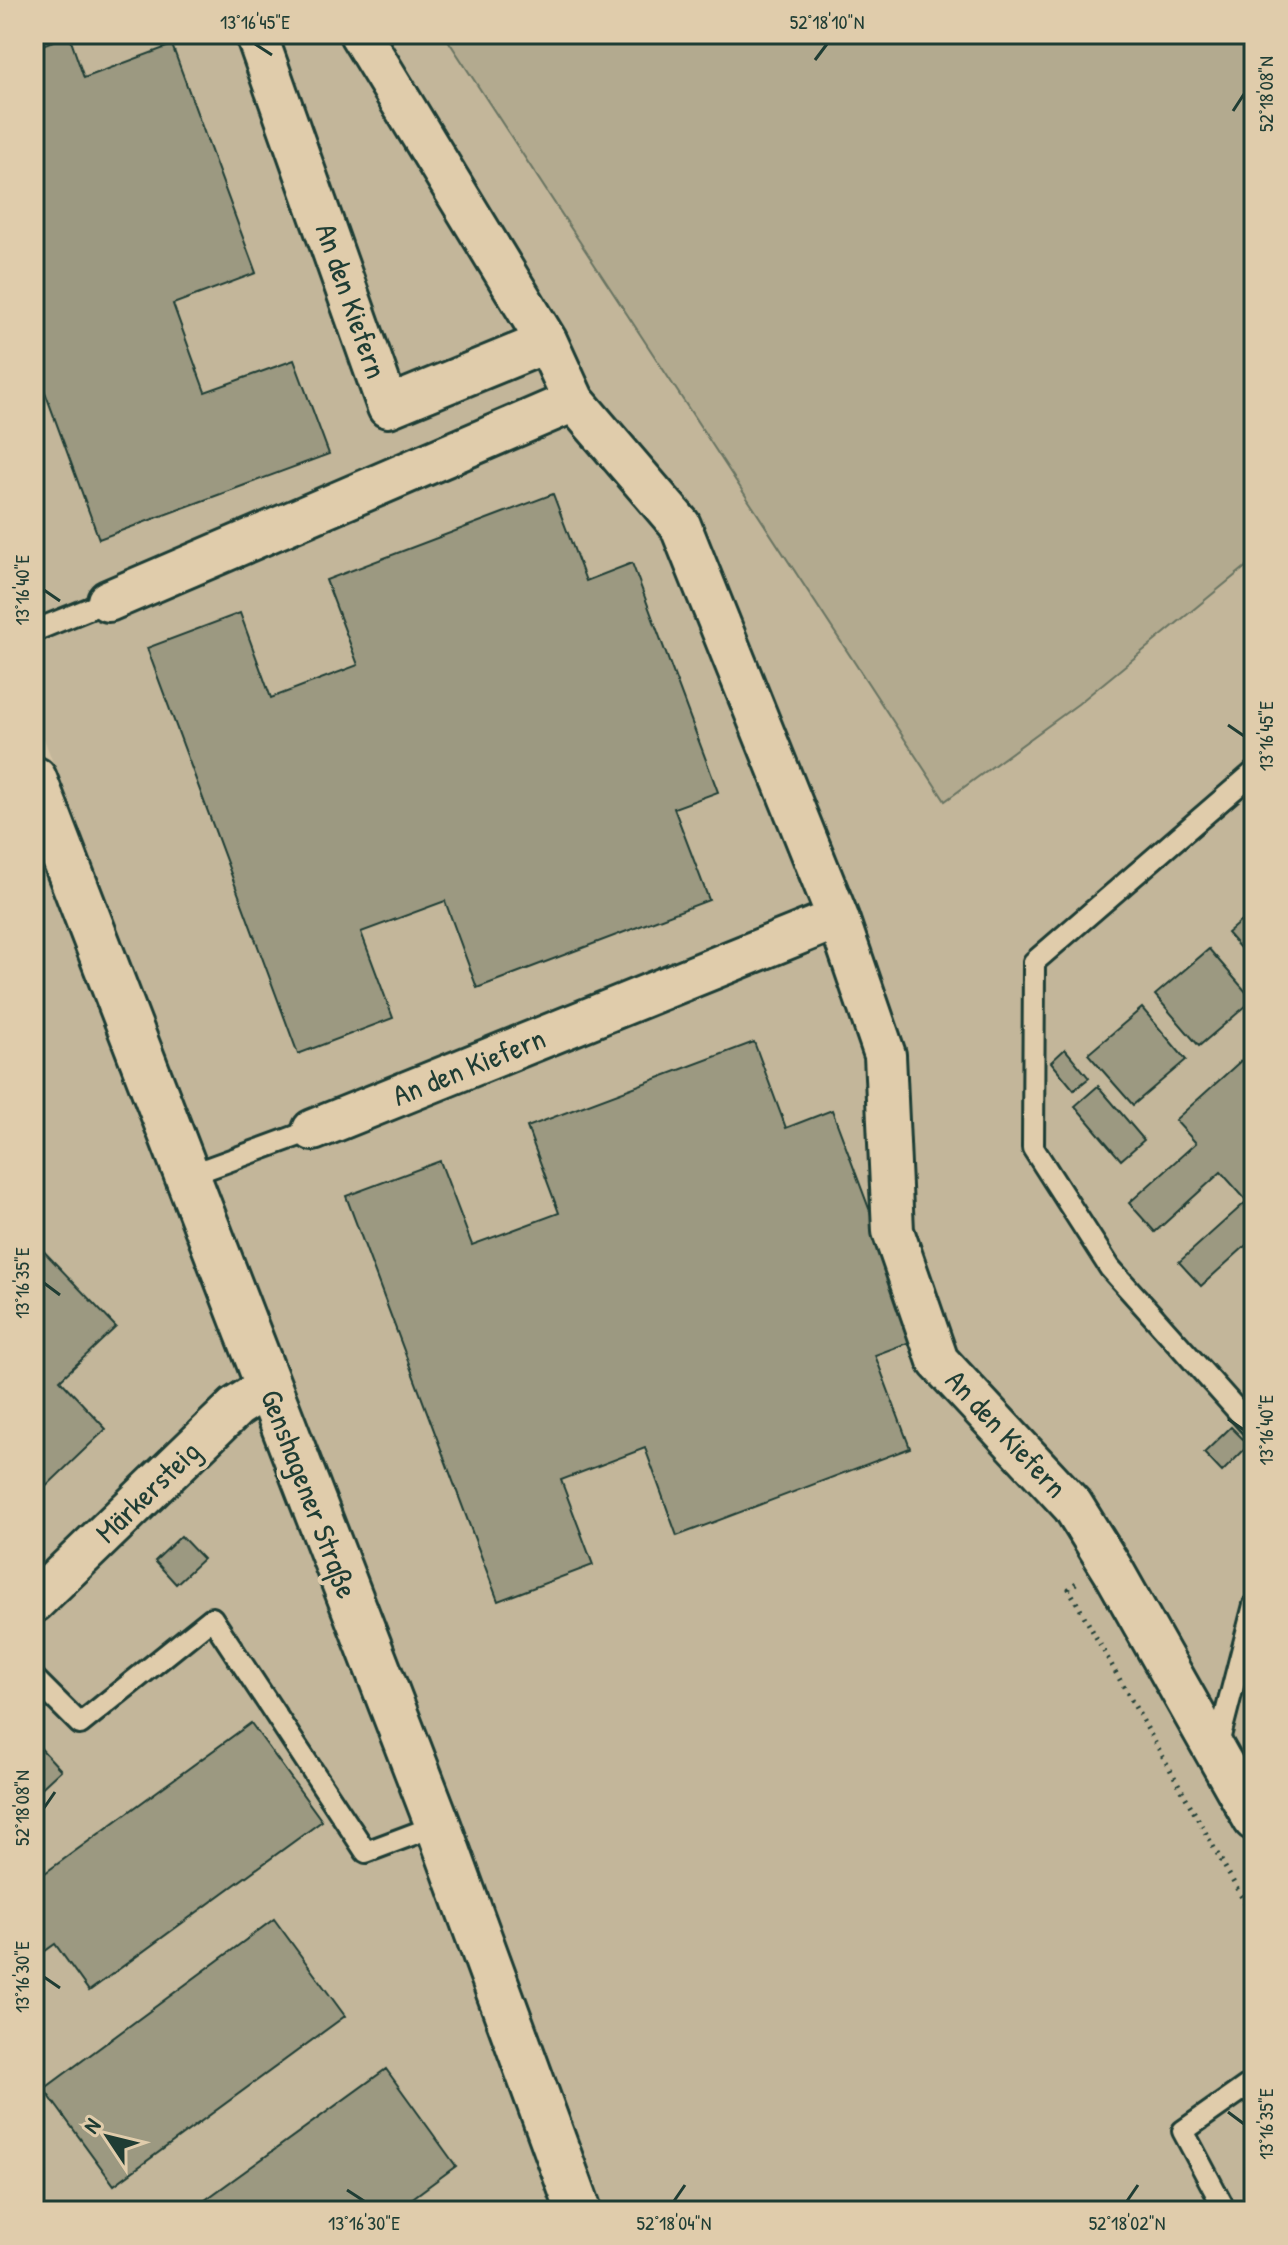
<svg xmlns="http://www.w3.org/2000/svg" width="1288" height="2245" viewBox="0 0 1288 2245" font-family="'Patrick Hand',sans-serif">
<rect width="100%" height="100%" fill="#d4c3a4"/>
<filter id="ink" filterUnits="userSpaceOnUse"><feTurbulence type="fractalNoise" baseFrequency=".0125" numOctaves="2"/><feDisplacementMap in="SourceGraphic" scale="16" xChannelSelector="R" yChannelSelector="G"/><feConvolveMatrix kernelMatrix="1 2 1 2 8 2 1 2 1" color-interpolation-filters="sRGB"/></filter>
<g filter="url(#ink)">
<path fill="#c3b69a" d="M34,34H1254V2211H596L34,712Z
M34,813L559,2211H34Z"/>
<path fill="#b3aa8f" stroke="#697462" stroke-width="2" d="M444,34H1254V560L1078,704L945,801Z"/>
<path fill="#9c9981" stroke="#1f3d34" stroke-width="2" d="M69,35L84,78L172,45L256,273L173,304L205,392L294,360L329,454L99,539L34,362V48Z
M553,494L586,581L632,563L718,792L674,808L709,900L477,988L445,901L361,932L393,1018L298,1054L147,648L240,613L271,698L358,665L326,580Z
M1254,910V964L1227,933Z
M1209,949L1253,1000L1199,1046L1155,995Z
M1142,1008L1186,1060L1133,1105L1088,1054Z
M754,1042L786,1128L832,1110L918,1339L875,1355L910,1448L677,1536L645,1448L561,1480L593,1565L498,1601L346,1196L440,1161L472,1245L559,1213L527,1127Z
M1065,1049L1089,1078L1074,1090L1051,1062Z
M1254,1049V1238L1201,1286L1179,1262L1247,1201L1221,1172L1155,1232L1129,1203L1196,1143L1175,1120Z
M1098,1086L1144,1140L1121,1160L1075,1106Z
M34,1241L116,1327L60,1380L106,1429L34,1498Z
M1231,1427L1249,1445L1222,1472L1204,1453Z
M181,1536L203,1559L176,1584L155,1561Z
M251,1723L322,1821L89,1991L55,1944L34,1959V1881Z
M34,1741L61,1770L34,1795Z
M274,1919L345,2016L114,2185L44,2089Z
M386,2069L456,2166L395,2211H190Z"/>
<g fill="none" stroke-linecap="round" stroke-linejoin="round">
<g stroke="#1f3d34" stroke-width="26">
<path id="service" d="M34,631L108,601
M1254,772L1034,962L1033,1148L1110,1268L1254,1429
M187,1176L313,1130
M34,1678L80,1724L212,1618L366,1852L438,1825
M1217,1748L1254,1605
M1223,2206L1183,2131L1254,2081"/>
</g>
<g stroke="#1f3d34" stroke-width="46">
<path id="minor" d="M256,34L388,407L547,342
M360,34L547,342L574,401L680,525L838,918L885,1055L893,1231L938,1361L1073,1506L1114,1572L1254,1820
M108,601L574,401
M313,1130L838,918
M34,1602L236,1407L267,1387"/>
</g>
<g stroke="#1f3d34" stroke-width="50">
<path id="secondary" d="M34,779L438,1825L579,2211"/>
</g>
<path stroke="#1f3d34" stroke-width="5" stroke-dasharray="2 6" stroke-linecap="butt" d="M1076,1583L1069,1589L1254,1919"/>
<use href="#service" stroke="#e0ccab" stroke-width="20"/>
<use href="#minor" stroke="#e0ccab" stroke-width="40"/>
<use href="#secondary" stroke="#e0ccab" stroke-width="44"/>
</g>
</g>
<path fill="none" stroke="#1f3d34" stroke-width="3" d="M255,44L272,55M815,60L827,44M1233,111L1244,94M44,590L60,601M1228,725L1244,736M44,1283L60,1295M1228,1419L1244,1430M44,1808L55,1792M44,1977L60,1988M1228,2112L1244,2124M347,2190L364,2201M674,2201L685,2185M1127,2201L1138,2185"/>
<g text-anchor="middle" stroke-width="8" stroke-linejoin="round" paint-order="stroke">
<g font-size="30" fill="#1f3d34" stroke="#e0ccab">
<text transform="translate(351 301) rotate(71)" y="10">An den Kiefern</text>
<text transform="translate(469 1067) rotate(-22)" y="10">An den Kiefern</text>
<text transform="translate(1006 1434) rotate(47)" y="10">An den Kiefern</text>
<text transform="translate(148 1492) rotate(-44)" y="10">Märkersteig</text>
<text transform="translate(309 1494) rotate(69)" y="10">Genshagener Straße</text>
</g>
</g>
<rect width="1288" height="2245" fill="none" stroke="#e0ccab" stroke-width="88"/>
<g transform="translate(108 2137) rotate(305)" stroke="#e0ccab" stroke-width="6" paint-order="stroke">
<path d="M0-6L14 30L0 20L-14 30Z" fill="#1f3d34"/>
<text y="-12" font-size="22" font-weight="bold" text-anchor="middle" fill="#1f3d34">N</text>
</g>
<rect x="44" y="44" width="1200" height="2157" fill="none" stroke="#1f3d34" stroke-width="3"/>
<g font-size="20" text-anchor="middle" fill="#1f3d34">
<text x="255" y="29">13°16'45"E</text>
<text x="827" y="29">52°18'10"N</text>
<text transform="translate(1266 94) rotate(-90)" y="7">52°18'08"N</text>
<text transform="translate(22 590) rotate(-90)" y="7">13°16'40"E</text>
<text transform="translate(1266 736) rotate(-90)" y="7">13°16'45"E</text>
<text transform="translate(22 1283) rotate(-90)" y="7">13°16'35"E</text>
<text transform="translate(1266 1430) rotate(-90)" y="7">13°16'40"E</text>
<text transform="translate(22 1808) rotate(-90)" y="7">52°18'08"N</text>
<text transform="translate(22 1977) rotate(-90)" y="7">13°16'30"E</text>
<text transform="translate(1266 2124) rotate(-90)" y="7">13°16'35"E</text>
<text x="364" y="2230">13°16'30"E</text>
<text x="674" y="2230">52°18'04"N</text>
<text x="1127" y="2230">52°18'02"N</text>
</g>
</svg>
